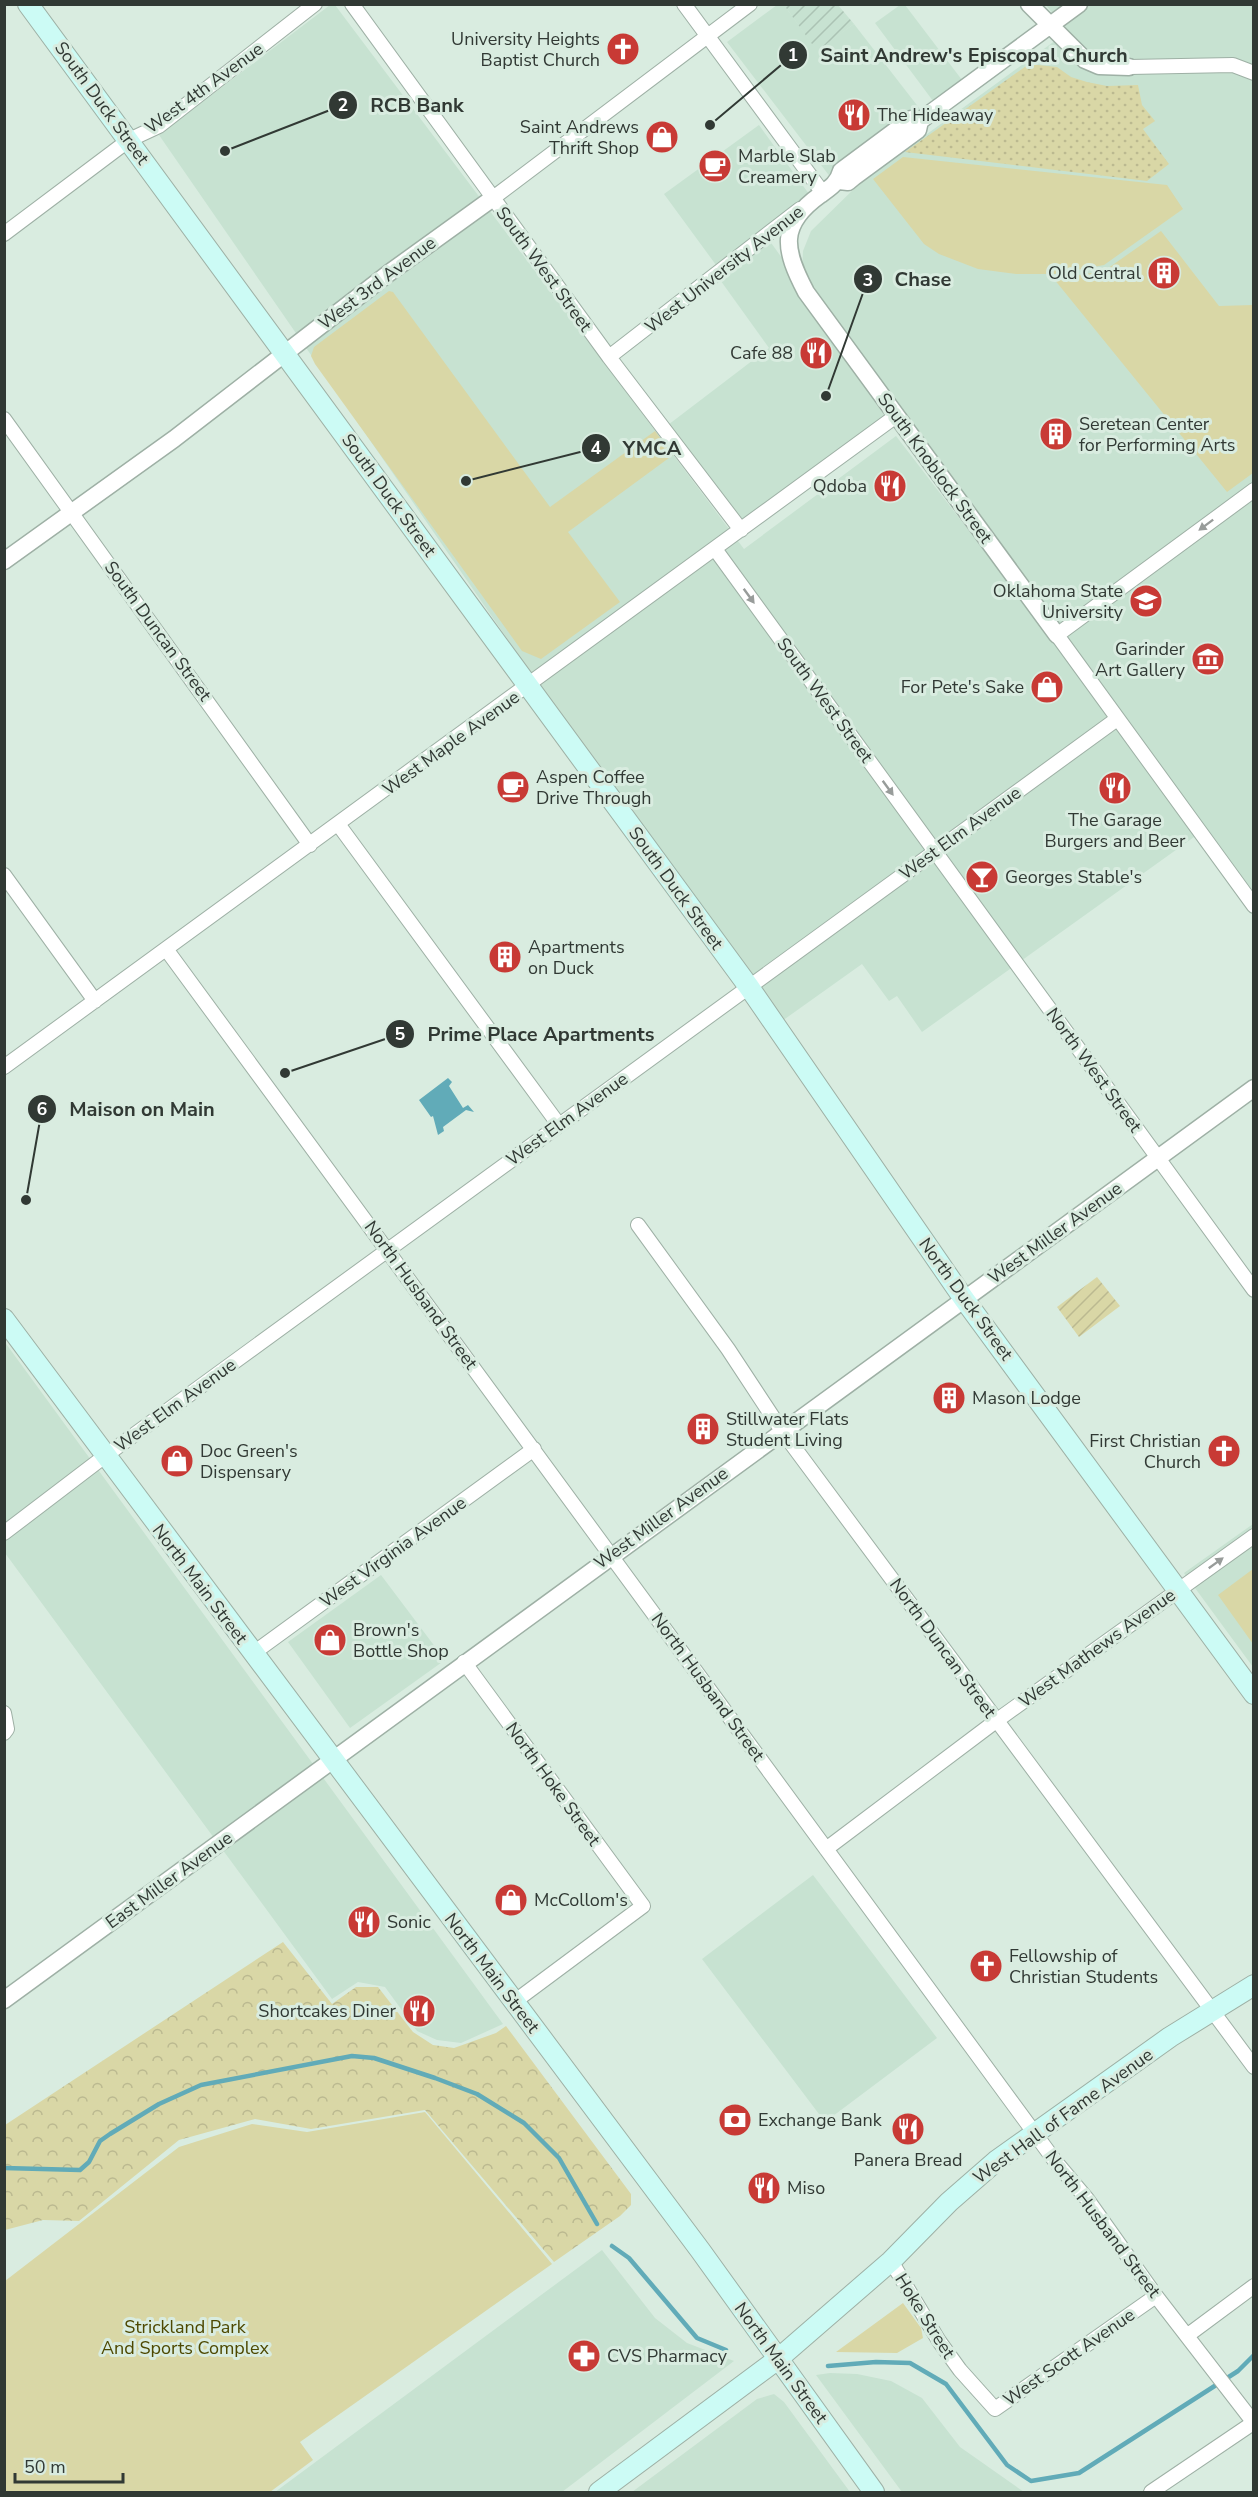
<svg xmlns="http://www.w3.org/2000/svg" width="1258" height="2497" viewBox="0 0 1258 2497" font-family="'Nunito Sans',sans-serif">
<defs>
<pattern id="industrial-furrows" width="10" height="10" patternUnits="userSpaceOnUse" patternTransform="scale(1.5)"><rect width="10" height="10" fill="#c7e2d1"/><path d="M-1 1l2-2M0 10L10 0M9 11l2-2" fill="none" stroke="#abc3b4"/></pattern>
<pattern id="grass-dots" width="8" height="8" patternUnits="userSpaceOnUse" patternTransform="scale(1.5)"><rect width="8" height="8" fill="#d9d7a6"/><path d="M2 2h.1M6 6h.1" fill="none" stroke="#bbb990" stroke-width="1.8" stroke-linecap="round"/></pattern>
<pattern id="forest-crowns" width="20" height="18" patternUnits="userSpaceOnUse" patternTransform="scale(1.5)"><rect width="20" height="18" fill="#d9d7a6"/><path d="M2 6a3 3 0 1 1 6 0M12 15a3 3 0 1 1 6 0" fill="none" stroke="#bbb990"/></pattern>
<pattern id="garden-furrows" width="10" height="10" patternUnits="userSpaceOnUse" patternTransform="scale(1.5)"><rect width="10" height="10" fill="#d9d7a6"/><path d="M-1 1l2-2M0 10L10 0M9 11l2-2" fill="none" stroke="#bbb990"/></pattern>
</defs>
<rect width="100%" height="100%" fill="#d9ece0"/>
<path fill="#c7e2d1" d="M330,5H335L744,549L896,436L1201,832L922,1032L897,996L889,1001L862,964L775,1026L159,135Z
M777,5H784L817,50L854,24L923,113L831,178L727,42Z
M900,5H905L962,80L933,101L875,23Z
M1046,5H1253V900L802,273L803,251L811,231L861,182L1067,32Z
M759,125L809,194L716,265L664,194Z
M769,240L897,417L741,530L664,428L769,348L718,277Z
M4,1341L503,2024L461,2043L437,2040L417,2031L385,1987L358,1982L332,1999L5,1553Z
M1253,1524V1667L1184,1573Z
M381,1575L445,1660L350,1728L288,1642Z
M813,1875L937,2038L825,2122L702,1959Z
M602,2250L655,2318L687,2343L734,2361L562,2492H275Z
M830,2373L857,2374L891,2381L922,2398L960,2447L1024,2492H902L816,2375Z
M774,2394L784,2402L850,2492H632L757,2399Z"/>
<path fill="url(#industrial-furrows)" d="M784,5H838L854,24L817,51Z"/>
<path fill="url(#grass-dots)" d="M1029,64L1057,67L1071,77L1087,82L1107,86L1138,85L1142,105L1155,121L1143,129L1169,164L1147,181L905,152Z"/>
<path fill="url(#forest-crowns)" d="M283,1942L332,2004L356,1987H378L413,2032L433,2045L454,2048L496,2033L506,2026L631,2194V2205L620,2216L554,2262L425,2110L311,2129L255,2119L179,2140L79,2221L43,2220L5,2230V2125Z"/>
<path fill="#d9d7a6" d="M903,157L1167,185L1183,209L1104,265L1055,274H1016L978,269L939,254L924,244L873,179Z
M1161,231L1219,306L1253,305V473L1227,492L1054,279L1104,271Z
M389,291L393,292L550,507L655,431L673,455L568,532L620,602L541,659L522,651L315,364L311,356L314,347Z
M1253,1569V1644L1218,1595Z
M425,2112L552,2264L300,2442L313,2460L270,2492H5V2281L179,2147L252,2124L307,2132Z
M903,2303L921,2328L923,2338L897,2353L836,2352Z"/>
<path fill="url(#garden-furrows)" d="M1097,1277L1120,1306L1079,1337L1057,1307Z"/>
<path fill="#61abb8" d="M448,1078L452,1082L449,1086L463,1108L468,1105L474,1112L466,1110L443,1127L444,1131L438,1135L433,1116L431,1117L419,1100Z"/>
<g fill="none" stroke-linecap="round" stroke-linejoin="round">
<path stroke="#61abb8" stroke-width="4.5" d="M4,2168L80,2170L89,2162L100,2141L110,2134L159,2104L201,2085L352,2056L374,2058L435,2078L477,2094L524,2123L559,2158L597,2224
M612,2246L629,2258L697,2338L726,2350
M828,2366L876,2362L910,2363L946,2384L1007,2465L1031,2481L1079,2473L1238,2371L1254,2355"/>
<g stroke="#9eb0a5" stroke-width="16">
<path id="minor" d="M352,4L609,357L741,530
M684,4L823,193
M1129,67L1233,65L1254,73
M493,198L750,4
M4,234L129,140L159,126L315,4
M609,357L800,209
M4,419L310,845
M1254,490L1057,635L1254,906
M715,549L1254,1290
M338,824L559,1125
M4,875L95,1001
M166,949L1055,2161L1087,2199L1156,2296L1254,2423
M4,1067L896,416
M638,1225L728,1349L782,1431L1254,2067
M4,1533L105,1456L1117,719
M252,1654L534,1449
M464,1662L643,1906L514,2002
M4,1713L7,1729L4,1733
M826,1849L996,1721L1254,1536
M891,2261L939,2341L960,2370L995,2409L1156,2296
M1188,2335L1254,2286
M1151,2492L1253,2423"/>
</g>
<g stroke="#9eb0a5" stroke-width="19">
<path id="tertiary" d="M1029,4L1085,60L1099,66L1129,67
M920,121L911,119L841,171C838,183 830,188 820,195C778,225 784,250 806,292L1057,635
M839,181L848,182L854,177L918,130L920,121L932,112L1079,4
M4,561L174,439L389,273L493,198
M4,2000L1254,1088"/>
</g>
<g stroke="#9eb0a5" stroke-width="22">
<path id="secondary" d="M28,4L749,987L964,1299L1254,1694
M4,1319L700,2250L874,2492
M599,2492L778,2359L891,2261L949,2202L996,2161L1170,2037L1254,1985"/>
</g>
<use href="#minor" stroke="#fff" stroke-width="14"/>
<use href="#tertiary" stroke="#fff" stroke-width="16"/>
<use href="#secondary" stroke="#ccfbf5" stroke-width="20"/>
</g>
<defs><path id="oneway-solid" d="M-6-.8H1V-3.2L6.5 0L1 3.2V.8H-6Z" transform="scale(1.5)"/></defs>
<g fill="#989c9a">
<use href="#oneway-solid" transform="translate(1206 525) rotate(143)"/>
<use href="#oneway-solid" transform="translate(749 596) rotate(54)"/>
<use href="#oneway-solid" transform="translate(888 788) rotate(54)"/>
<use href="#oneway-solid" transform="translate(1216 1563) rotate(-36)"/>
</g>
<defs>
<g id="church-disc" transform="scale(1.725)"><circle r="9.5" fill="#c83a35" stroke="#d9ece0"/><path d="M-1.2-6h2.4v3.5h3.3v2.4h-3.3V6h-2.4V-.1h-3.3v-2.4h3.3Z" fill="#fff"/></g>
<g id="restaurant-disc" transform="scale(1.725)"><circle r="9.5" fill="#c83a35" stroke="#d9ece0"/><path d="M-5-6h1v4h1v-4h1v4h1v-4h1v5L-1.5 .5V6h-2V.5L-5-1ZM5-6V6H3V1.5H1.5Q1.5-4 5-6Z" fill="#fff"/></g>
<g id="shop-disc" transform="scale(1.725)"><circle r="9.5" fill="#c83a35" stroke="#d9ece0"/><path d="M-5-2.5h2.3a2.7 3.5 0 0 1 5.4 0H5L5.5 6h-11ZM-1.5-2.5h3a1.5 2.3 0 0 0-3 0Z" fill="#fff"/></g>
<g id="cafe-disc" transform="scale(1.725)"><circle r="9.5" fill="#c83a35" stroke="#d9ece0"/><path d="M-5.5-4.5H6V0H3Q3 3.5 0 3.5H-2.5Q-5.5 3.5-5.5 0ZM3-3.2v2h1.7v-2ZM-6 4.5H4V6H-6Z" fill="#fff"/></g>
<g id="building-disc" transform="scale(1.725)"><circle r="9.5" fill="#c83a35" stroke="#d9ece0"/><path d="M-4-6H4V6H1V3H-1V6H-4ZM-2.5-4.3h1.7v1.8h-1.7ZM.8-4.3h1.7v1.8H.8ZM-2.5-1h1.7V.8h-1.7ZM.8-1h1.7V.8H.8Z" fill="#fff"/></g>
<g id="university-disc" transform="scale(1.725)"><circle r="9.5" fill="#c83a35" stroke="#d9ece0"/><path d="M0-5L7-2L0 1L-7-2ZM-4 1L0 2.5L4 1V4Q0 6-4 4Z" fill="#fff"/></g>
<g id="museum-disc" transform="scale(1.725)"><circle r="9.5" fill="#c83a35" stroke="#d9ece0"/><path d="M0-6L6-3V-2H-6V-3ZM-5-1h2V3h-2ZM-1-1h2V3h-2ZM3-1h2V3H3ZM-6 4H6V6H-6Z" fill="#fff"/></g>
<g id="bar-disc" transform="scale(1.725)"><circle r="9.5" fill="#c83a35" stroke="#d9ece0"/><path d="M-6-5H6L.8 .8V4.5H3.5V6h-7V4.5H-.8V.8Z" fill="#fff"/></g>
<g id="bank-disc" transform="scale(1.725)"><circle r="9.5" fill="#c83a35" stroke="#d9ece0"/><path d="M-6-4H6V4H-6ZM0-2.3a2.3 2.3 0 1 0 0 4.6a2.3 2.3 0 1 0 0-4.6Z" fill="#fff"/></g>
<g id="pharmacy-disc" transform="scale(1.725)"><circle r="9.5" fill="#c83a35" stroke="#d9ece0"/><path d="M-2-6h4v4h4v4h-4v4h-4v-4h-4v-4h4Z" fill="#fff"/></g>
</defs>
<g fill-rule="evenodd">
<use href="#church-disc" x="623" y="49"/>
<use href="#restaurant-disc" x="854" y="115"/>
<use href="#shop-disc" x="662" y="137"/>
<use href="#cafe-disc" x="715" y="166"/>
<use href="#building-disc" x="1164" y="273"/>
<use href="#restaurant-disc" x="816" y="353"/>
<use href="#building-disc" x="1056" y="434"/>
<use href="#restaurant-disc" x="890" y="486"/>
<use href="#university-disc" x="1146" y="601"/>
<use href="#museum-disc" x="1208" y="659"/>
<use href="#shop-disc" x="1047" y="687"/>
<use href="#cafe-disc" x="513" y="787"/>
<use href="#restaurant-disc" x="1115" y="788"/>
<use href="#bar-disc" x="982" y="877"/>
<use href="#building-disc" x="505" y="957"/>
<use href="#building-disc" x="949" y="1398"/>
<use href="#building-disc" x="703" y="1429"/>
<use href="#church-disc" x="1224" y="1451"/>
<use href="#shop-disc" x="177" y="1461"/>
<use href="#shop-disc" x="330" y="1640"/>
<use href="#shop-disc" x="511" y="1900"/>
<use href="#restaurant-disc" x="364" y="1922"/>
<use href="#church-disc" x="986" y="1966"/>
<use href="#restaurant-disc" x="419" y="2011"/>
<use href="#bank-disc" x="735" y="2120"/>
<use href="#restaurant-disc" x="908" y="2129"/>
<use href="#restaurant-disc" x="764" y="2188"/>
<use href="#pharmacy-disc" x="584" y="2356"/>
</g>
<g text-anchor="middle" stroke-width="6" stroke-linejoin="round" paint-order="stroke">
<g font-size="18" fill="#313934" stroke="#d9ece0" text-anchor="start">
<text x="600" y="45" text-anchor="end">University Heights<tspan x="600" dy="21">Baptist Church</tspan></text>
<text x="877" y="121">The Hideaway</text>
<text x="639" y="133" text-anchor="end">Saint Andrews<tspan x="639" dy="21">Thrift Shop</tspan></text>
<text x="738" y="162">Marble Slab<tspan x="738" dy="21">Creamery</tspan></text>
<text x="1141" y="279" text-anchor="end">Old Central</text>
<text x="793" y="359" text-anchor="end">Cafe 88</text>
<text x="1079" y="430">Seretean Center<tspan x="1079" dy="21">for Performing Arts</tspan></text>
<text x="867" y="492" text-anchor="end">Qdoba</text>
<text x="1123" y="597" text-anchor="end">Oklahoma State<tspan x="1123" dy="21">University</tspan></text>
<text x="1185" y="655" text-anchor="end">Garinder<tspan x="1185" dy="21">Art Gallery</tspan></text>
<text x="1024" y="693" text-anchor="end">For Pete's Sake</text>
<text x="536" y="783">Aspen Coffee<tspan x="536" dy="21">Drive Through</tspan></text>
<text x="1115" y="826" text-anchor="middle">The Garage<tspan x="1115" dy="21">Burgers and Beer</tspan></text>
<text x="1005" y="883">Georges Stable's</text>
<text x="528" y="953">Apartments<tspan x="528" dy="21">on Duck</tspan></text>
<text x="972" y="1404">Mason Lodge</text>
<text x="726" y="1425">Stillwater Flats<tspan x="726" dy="21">Student Living</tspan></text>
<text x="1201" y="1447" text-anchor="end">First Christian<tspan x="1201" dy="21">Church</tspan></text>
<text x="200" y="1457">Doc Green's<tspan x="200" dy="21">Dispensary</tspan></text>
<text x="353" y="1636">Brown's<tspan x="353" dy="21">Bottle Shop</tspan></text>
<text x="534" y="1906">McCollom's</text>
<text x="387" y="1928">Sonic</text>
<text x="1009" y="1962">Fellowship of<tspan x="1009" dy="21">Christian Students</tspan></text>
<text x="396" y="2017" text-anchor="end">Shortcakes Diner</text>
<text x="758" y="2126">Exchange Bank</text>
<text x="908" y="2166" text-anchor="middle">Panera Bread</text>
<text x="787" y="2194">Miso</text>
<text x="607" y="2362">CVS Pharmacy</text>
</g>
<g font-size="18" fill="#313934" stroke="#d9ece0">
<text transform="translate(204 88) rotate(-36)" y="6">West 4th Avenue</text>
<text transform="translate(102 103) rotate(54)" y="6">South Duck Street</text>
<text transform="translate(544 269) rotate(54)" y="6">South West Street</text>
<text transform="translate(724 269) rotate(-38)" y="6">West University Avenue</text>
<text transform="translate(377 283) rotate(-37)" y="6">West 3rd Avenue</text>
<text transform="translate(935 468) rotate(54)" y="6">South Knoblock Street</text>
<text transform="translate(389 495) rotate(54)" y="6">South Duck Street</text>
<text transform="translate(158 631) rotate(54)" y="6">South Duncan Street</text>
<text transform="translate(825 700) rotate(54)" y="6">South West Street</text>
<text transform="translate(451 743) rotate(-36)" y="6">West Maple Avenue</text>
<text transform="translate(960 833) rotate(-36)" y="6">West Elm Avenue</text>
<text transform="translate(676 888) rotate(54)" y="6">South Duck Street</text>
<text transform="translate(1094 1070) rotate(54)" y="6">North West Street</text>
<text transform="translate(567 1119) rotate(-36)" y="6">West Elm Avenue</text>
<text transform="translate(1055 1233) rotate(-36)" y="6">West Miller Avenue</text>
<text transform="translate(421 1295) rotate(54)" y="6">North Husband Street</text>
<text transform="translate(966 1299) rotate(54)" y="6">North Duck Street</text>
<text transform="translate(175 1405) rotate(-36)" y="6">West Elm Avenue</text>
<text transform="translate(661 1518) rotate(-36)" y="6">West Miller Avenue</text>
<text transform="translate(393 1552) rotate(-36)" y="6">West Virginia Avenue</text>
<text transform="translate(200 1584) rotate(53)" y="6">North Main Street</text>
<text transform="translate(943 1648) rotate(54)" y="6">North Duncan Street</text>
<text transform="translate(1097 1648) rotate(-36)" y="6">West Mathews Avenue</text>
<text transform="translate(708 1687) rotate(54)" y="6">North Husband Street</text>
<text transform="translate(553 1784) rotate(54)" y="6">North Hoke Street</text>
<text transform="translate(169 1880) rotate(-36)" y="6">East Miller Avenue</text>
<text transform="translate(492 1973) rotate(53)" y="6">North Main Street</text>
<text transform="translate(1063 2116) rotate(-36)" y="6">West Hall of Fame Avenue</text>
<text transform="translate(1103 2224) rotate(53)" y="6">North Husband Street</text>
<text transform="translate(925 2316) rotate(58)" y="6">Hoke Street</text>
<text transform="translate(1069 2357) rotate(-35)" y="6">West Scott Avenue</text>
<text transform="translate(781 2363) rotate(54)" y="6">North Main Street</text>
</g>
<g font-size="18" fill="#4d4800" stroke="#d9ece0">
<text x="185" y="2333">Strickland Park<tspan x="185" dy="21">And Sports Complex</tspan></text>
</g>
</g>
<path fill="none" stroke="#313934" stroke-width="2" d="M710 125L793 55M225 151L343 105M826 396L868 279M466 481L596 448M285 1073L400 1034M26 1200L42 1109"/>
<g fill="#313934" stroke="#d9ece0" stroke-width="2">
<circle cx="710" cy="125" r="6"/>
<circle cx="225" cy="151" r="6"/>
<circle cx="826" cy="396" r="6"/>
<circle cx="466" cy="481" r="6"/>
<circle cx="285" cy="1073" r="6"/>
<circle cx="26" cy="1200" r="6"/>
<circle cx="793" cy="55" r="15"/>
<circle cx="343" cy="105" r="15"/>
<circle cx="868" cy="279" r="15"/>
<circle cx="596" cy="448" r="15"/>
<circle cx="400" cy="1034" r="15"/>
<circle cx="42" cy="1109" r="15"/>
</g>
<g font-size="18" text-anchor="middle" font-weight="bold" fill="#fff">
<text x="793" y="61">1</text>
<text x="343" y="111">2</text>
<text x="868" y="286">3</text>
<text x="596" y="454">4</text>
<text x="400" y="1040">5</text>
<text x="42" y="1115">6</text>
</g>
<g font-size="20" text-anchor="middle" font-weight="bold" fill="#313934" stroke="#d9ece0" stroke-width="6" stroke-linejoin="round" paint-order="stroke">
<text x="974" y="62">Saint Andrew's Episcopal Church</text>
<text x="417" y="112">RCB Bank</text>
<text x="923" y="286">Chase</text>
<text x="652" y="455">YMCA</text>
<text x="541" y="1041">Prime Place Apartments</text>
<text x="142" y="1116">Maison on Main</text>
</g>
<rect width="1258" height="2497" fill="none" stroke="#313934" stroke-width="12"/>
<path d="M15 2473v9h108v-9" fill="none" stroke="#313934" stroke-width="3"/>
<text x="24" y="2473" font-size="18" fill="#313934" stroke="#d9ece0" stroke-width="4.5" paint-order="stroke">50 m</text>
</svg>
